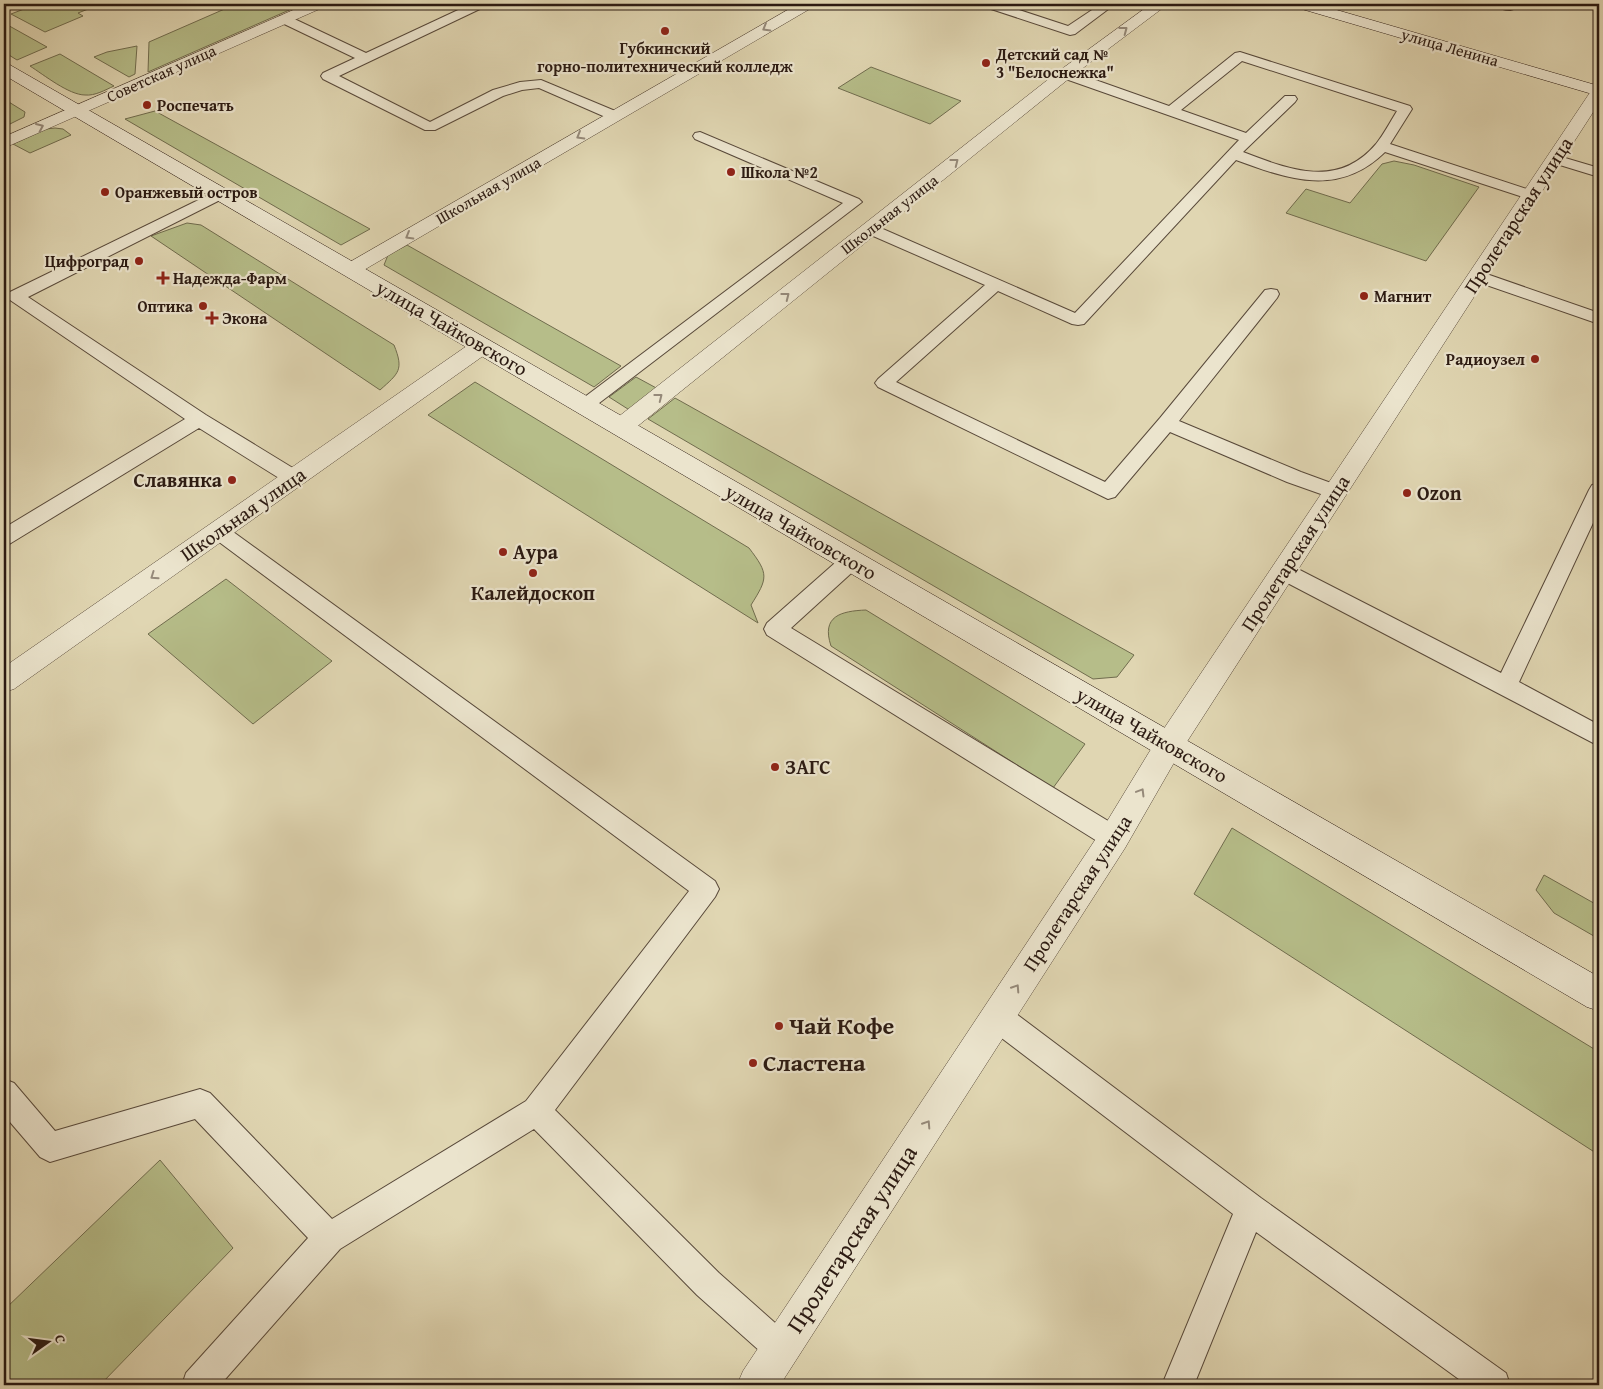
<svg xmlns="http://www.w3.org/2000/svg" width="1603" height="1389" viewBox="0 0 1603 1389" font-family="'Gentium Book Plus',serif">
<rect width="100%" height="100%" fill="#e0d6b2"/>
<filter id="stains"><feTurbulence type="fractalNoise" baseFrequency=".004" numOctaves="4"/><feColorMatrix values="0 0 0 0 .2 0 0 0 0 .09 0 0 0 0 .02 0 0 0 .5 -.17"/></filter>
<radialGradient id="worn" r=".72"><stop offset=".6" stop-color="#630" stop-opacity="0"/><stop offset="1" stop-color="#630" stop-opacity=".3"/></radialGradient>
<path fill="#b6bd89" stroke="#706c4e" d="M37,4H101L78,13L83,16L45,32L11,14Z
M236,4H303L148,72L149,42Z
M4,23L47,47L17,60L4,52Z
M137,46L135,74L129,77L94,57L107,52Z
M60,54L114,86C105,90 95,96 85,95C69,95 44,75 30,66Z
M871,67L961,101L930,124L838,88Z
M4,99L25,112L24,117L4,127Z
M155,111L370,229L341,245L125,119Z
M55,128L63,129L71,135L30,153L13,144L46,129Z
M1394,161L1414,165L1479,187L1426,261L1286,213L1306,189L1350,203L1382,164Z
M187,223L201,225L394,345C404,370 399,373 380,390L151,236Z
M407,245L621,366L594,387L384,265L388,255Z
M636,377L660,390L631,411L609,397Z
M475,382L749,548C769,574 768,578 751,605L758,623L428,415Z
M675,398L1134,655L1117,677L1093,679L648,419Z
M226,579L332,661L253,724L148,634Z
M866,610L1085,744L1053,788L831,646C821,616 841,611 866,610Z
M1232,828L1599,1052V1155L1194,894Z
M1544,875L1599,906V939L1554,913L1536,890Z
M160,1160L233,1248L100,1385H4V1310Z"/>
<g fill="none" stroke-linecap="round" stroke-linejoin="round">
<g stroke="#58493a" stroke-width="2">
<path id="lane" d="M471,4H486L484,7L339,76L430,122L493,90L520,82L541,80L620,113L622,116L620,119H610L539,88L522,90L503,96L435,130H425L323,79L321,76L323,73L355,58L280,22L278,19L280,16H288L366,53Z
M983,4H1001L1068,26L1101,4H1115L1075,34L1070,35L985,7Z
M1493,4H1519C1512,14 1505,9 1495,7Z
M1240,52L1410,106L1412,109L1390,144L1536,192L1539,195L1536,198H1526L1385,152C1339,197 1290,180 1236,160L1084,324L1078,325L1072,324L998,291L896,382L1105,482L1160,418L1265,290L1271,289L1277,290L1279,294L1277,298L1179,421L1301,472L1342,487L1345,492L1342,497L1335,499L1287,482L1170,432L1115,497L1108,499L878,387L875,383L878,379L985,285L864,232L862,229L864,226H876L1075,313L1239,140L1060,77L1058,74L1065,70L1070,71L1169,106L1235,53ZM1242,61L1397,111C1390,122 1384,134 1376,144C1338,189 1290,170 1243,152L1295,102L1297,99L1295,96H1285L1246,133L1181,110Z
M700,132L859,199L862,202L590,410L584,412L578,410L575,406L578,402L843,203L695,139L693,136L695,133Z
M1555,155L1599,168V177L1550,162L1548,159L1550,156Z
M221,189L226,191L229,194L226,197L28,297L206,415L301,473L304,478L301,483L294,485L287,483L199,428L11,543L4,546V528L185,419L10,300L8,296L10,292Z
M1478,271L1599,313V324L1472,280L1470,276L1472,272Z
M1599,483V510L1519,682L1599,725V746L1276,577L1273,571L1276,565L1283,563L1290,565L1501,673L1589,490L1592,485Z
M218,523L225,526L715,881L719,889L715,897L555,1110L719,1273L792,1338L797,1349L792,1360L781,1365L770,1360L697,1295L534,1129L340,1249L220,1385H182L186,1373L308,1238L195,1119L50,1162L40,1157L4,1115V1079L14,1083L55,1131L200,1089L210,1093L332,1219L526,1101L689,891L211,536L208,531L211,526Z
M851,553L858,555L861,561L858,567L791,628L1123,830L1126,838L1123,846L1114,849L1105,846L767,635L764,629L767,623L844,555Z
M997,1003L1007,1007L1261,1198L1506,1373L1510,1385H1467L1256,1232L1194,1385H1162L1233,1214L987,1027L983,1017L987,1007Z"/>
</g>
<g stroke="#58493a" stroke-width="1">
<path id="street" d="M4,4H13L10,7L4,9Z
M307,4H327L324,7L4,148V137Z
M798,4H816L813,7L357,274L350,276L343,274L340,270L343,266Z
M1151,4H1168L1071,77L629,433L621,435L613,433L610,427L613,421L1059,71Z
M1599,86V103L1179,754L1125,848L780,1385H737L743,1371L1103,828L1159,736L1591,91L1593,87Z
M482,339L490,341L493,346L490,351L14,689L4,692V667L474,341Z"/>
</g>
<g stroke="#2b1a12" stroke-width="1">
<path id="secondary" d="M1292,4H1316L1599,86V96L1295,7Z
M4,63L10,65L1599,977V1011L1587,1007L4,75Z"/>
</g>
<use href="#lane" fill="#ebe4cd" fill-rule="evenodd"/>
<use href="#street" fill="#ebe4cd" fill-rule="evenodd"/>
<use href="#secondary" fill="#ebe4cd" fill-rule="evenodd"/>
</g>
<defs><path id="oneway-chevron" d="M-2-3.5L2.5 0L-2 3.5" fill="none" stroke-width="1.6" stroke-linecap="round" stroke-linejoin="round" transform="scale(1.25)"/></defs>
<g stroke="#958979">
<use href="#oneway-chevron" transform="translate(766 28) rotate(150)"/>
<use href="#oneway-chevron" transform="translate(1124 30) rotate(-37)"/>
<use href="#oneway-chevron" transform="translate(40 127) rotate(-24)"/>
<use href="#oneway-chevron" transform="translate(580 136) rotate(150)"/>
<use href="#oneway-chevron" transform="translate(955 162) rotate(-38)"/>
<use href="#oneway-chevron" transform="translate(409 236) rotate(150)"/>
<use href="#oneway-chevron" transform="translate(786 296) rotate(-38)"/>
<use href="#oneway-chevron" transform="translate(659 397) rotate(-38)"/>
<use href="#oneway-chevron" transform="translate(154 576) rotate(145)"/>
<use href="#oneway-chevron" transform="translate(1141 792) rotate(-59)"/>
<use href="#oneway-chevron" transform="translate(1016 988) rotate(-57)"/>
<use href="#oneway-chevron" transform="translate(927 1124) rotate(-57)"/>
</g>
<g fill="#8f2418" stroke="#ebe4cd" stroke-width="2">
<circle cx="665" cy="31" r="5"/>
<circle cx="986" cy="63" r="5"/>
<circle cx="147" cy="105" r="5"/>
<circle cx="731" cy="172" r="5"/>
<circle cx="105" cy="192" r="5"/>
<circle cx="139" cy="261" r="5"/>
<path d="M160.5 270.5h5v5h5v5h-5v5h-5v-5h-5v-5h5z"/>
<circle cx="1364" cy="296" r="5"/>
<circle cx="203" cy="306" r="5"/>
<path d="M209.5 310.5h5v5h5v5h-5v5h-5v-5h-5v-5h5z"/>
<circle cx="1535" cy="359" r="5"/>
<circle cx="232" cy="480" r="5"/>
<circle cx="1407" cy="493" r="5"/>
<circle cx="503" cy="552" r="5"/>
<circle cx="533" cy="573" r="5"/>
<circle cx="775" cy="767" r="5"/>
<circle cx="779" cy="1026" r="5"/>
<circle cx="753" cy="1063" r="5"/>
</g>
<g text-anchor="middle" stroke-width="4.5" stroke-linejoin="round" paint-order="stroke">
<g font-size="16" fill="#2b1a12" stroke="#ebe4cd">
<text transform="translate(1450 47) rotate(16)" y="6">улица Ленина</text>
<text transform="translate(161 73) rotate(-24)" y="6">Советская улица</text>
<text transform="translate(488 190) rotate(-30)" y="6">Школьная улица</text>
<text transform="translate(889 214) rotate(-38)" y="6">Школьная улица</text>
</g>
<g font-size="16" font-weight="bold" fill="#2b1a12" stroke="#ebe4cd" text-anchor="start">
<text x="665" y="54" text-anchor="middle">Губкинский<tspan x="665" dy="18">горно-политехнический колледж</tspan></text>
<text x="996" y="60">Детский сад №<tspan x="996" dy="18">3 "Белоснежка"</tspan></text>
<text x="157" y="111">Роспечать</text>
<text x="741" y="178">Школа №2</text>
<text x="115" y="198">Оранжевый остров</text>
<text x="129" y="267" text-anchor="end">Цифроград</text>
<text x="173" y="284">Надежда-Фарм</text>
<text x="1374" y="302">Магнит</text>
<text x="193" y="312" text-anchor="end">Оптика</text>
<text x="222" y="324">Экона</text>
<text x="1525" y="365" text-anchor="end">Радиоузел</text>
</g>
<g font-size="20" fill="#2b1a12" stroke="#ebe4cd">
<text transform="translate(1518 215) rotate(-57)" y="7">Пролетарская улица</text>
<text transform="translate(452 328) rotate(30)" y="7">улица Чайковского</text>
<text transform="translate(243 514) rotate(-35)" y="7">Школьная улица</text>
<text transform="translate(801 532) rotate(30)" y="7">улица Чайковского</text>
<text transform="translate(1295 553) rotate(-57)" y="7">Пролетарская улица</text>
<text transform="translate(1152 735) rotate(30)" y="7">улица Чайковского</text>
<text transform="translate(1077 893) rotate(-57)" y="7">Пролетарская улица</text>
</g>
<g font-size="20" font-weight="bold" fill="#2b1a12" stroke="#ebe4cd" text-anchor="start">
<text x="222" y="487" text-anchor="end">Славянка</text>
<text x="1417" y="500">Ozon</text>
<text x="513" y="559">Аура</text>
<text x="533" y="600" text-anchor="middle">Калейдоскоп</text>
<text x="785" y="774">ЗАГС</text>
</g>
<g font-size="24" font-weight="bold" fill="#2b1a12" stroke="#ebe4cd" text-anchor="start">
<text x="789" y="1034">Чай Кофе</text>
<text x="763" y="1071">Сластена</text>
</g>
<g font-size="24" fill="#2b1a12" stroke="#ebe4cd">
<text transform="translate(852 1239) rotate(-57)" y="8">Пролетарская улица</text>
</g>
</g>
<rect width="1603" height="1389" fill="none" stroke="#e0d6b2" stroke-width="20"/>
<rect x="5" y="5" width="1593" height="1379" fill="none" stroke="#2b1a12" stroke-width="2.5"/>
<rect x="10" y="10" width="1583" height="1369" fill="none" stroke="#2b1a12"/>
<g transform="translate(48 1342) rotate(76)" stroke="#ebe4cd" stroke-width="4" paint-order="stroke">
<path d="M0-4L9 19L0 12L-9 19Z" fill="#2b1a12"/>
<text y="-8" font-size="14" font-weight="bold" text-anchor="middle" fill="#2b1a12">С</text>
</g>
<rect width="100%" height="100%" filter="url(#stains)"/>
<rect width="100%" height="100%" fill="url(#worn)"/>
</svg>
